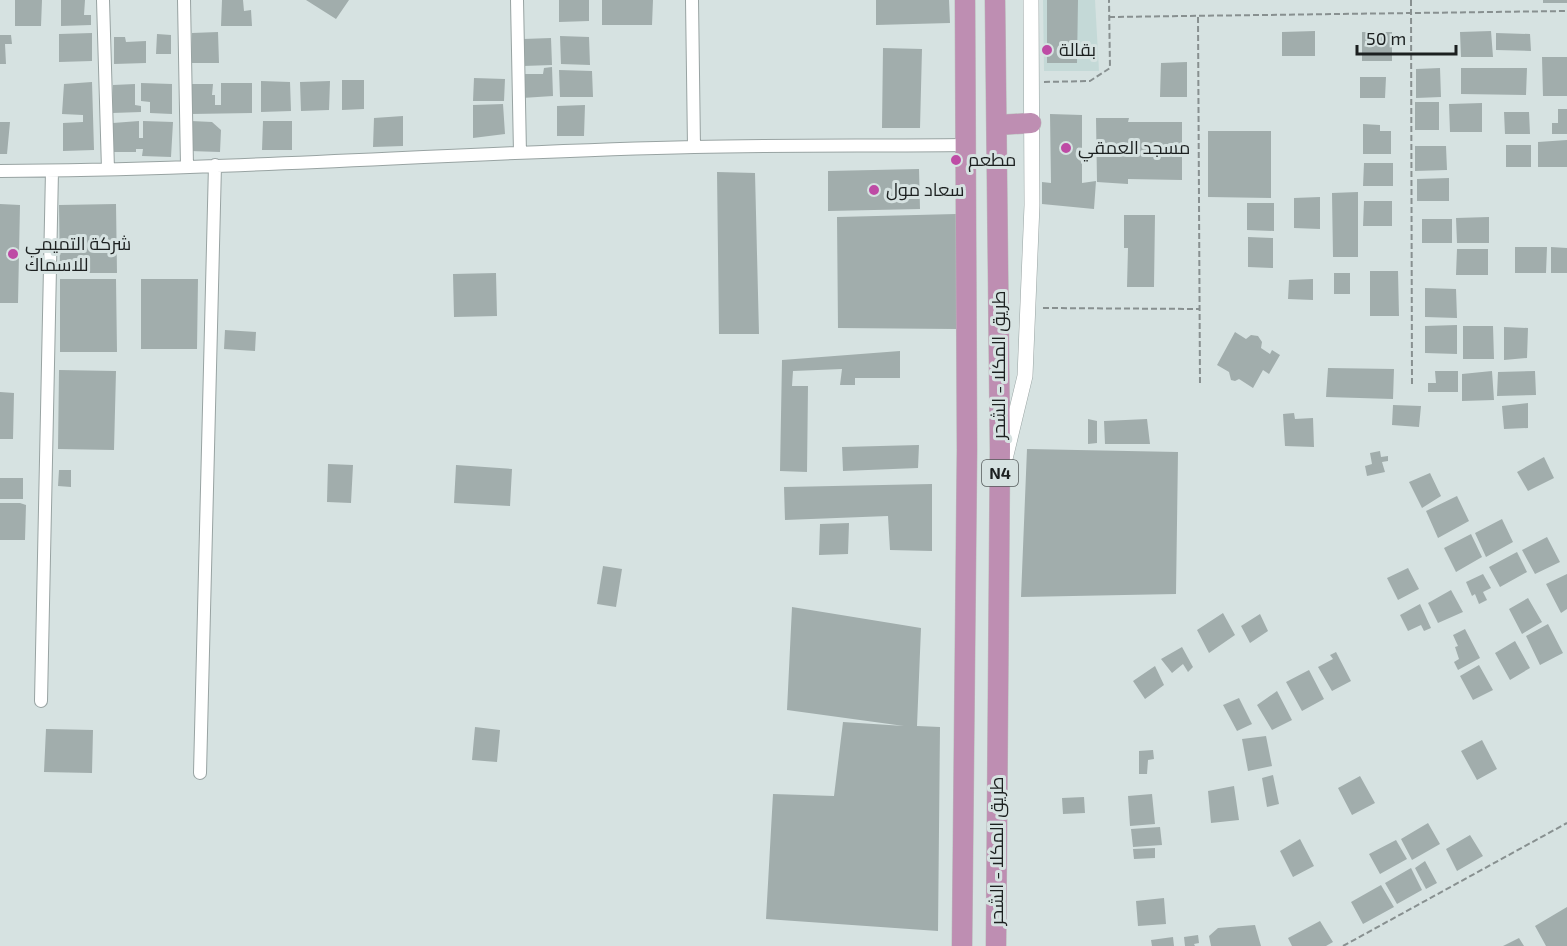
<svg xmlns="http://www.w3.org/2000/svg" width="1567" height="946" viewBox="0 0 1567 946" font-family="'Exo 2',Cairo,sans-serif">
<rect width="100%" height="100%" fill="#d6e2e1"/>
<path fill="#c4d9d7" d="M1043,0H1095L1099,71H1044Z"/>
<path fill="#a1adac" d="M15,0H42L41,26H15Z
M61,0H85L84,15H91V25L61,26Z
M222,0H243L244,11L251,10L252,26H221Z
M306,0H349L336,19Z
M559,0H589V21L559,22Z
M602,0H653L652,25H602Z
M876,0H949L950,23L876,25Z
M1047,0H1078L1077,63H1047Z
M1543,0H1567V3H1543Z
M1315,31V56H1282V32Z
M1491,31L1493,57H1461L1460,32Z
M218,32L219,63H191L192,33Z
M1362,32H1392V61H1362Z
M92,33V61L59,62V34Z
M1496,33L1530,34L1531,51L1496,50Z
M157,34L171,35V54H156Z
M0,35H11L12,44H5L6,64H0Z
M560,36L589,37L590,65L561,64Z
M114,37H125L126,42L146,41V63L114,64Z
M551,38L552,65L523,66V39Z
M883,48L922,49L920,128H882Z
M1542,57H1567V96H1543Z
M1187,62V97H1160L1161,63Z
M552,67L553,96L522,98L523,74H543L544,68Z
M1440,68L1441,97L1416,98V69Z
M1461,68H1527L1526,95L1461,94Z
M559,70L592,71L593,97H560Z
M1360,77H1386L1385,98H1360Z
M474,78L505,79L504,101H473Z
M342,80H364V109L342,110Z
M261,81L290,82L291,111L261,112Z
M330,81L329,110L301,111L300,82Z
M92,82L94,150L63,151V123L83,122V115L62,114L64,84Z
M141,83L172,84V114L150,113V102L141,101Z
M221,83H252V113L191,114L192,84H213L212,95H215V105H221Z
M135,84V105L141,106V112L112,113L113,85Z
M1415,102H1439V130H1415Z
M1482,103V132H1450L1449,104Z
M503,104L505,134L473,138V105Z
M585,105L584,136H557V106Z
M1558,109H1567V134H1552V123H1558Z
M1504,112H1529L1530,134H1505Z
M1050,114L1082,115V183L1096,181L1094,209L1042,204V182L1051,183Z
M403,116V146L373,147L374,118Z
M1096,118H1129L1128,122H1182V180L1128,179V184L1097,182Z
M139,121V138H143V121L173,122L171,157L142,156L143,149H136V152H113V123Z
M191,121L212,122L221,130L220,152L190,151Z
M263,121H292V150H262Z
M0,122H10L7,154H0Z
M1363,124L1380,125V131H1391V154H1363Z
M1208,131H1271V198L1208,197Z
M1567,140V167H1538V142Z
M1506,145H1531V167H1506Z
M1415,146H1446L1447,170L1415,171Z
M1364,163H1393V186H1363Z
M919,169L920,209L828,211V171Z
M717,172L755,173L759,334H719Z
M1449,178V201H1417V179Z
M1358,192V257H1333L1332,193Z
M1320,197V229L1294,228V198Z
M1364,201H1392V226H1363Z
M1247,203H1274V231L1247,230Z
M0,204L20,205L18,303H0Z
M116,204L117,273H60L59,205Z
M956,214V329L838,328L837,217Z
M1124,215H1155L1154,287H1127L1128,248H1124Z
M1489,217V243H1457L1456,218Z
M1422,219H1452V243H1422Z
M1248,237L1273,238V268L1248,267Z
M1515,247H1547L1546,273H1515Z
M1551,247L1567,248V273H1551Z
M1457,249H1488V275H1456Z
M1370,271H1398L1399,316H1370Z
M496,273L497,316L454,317L453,274Z
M1334,273H1350V294H1334Z
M60,279H116L117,352H60Z
M141,279H198L197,349H141Z
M1313,279V300L1288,299L1289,280Z
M1425,288L1456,289L1457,318L1425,317Z
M1457,325V354L1425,353V326Z
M1463,326H1493L1494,359H1463Z
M1504,327L1528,328L1527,358L1504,360Z
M225,330L256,332L255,351L224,349Z
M1235,332L1246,339L1251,335L1258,336L1262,342L1261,348L1270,354L1272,350L1280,355L1269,374L1263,370L1253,388L1239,379L1235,381L1231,380L1229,372L1217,365Z
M900,351V378H855V385H840L842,369L793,371L792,386H808L807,472L780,471L782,360Z
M1328,368L1394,369L1393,399L1326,397Z
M59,370L116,371L114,450L58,449Z
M1435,371H1458V392H1428V383H1436Z
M1492,371L1494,400L1462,401V374Z
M1535,371L1536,395L1497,396L1498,372Z
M0,392L14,393L13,439H0Z
M1528,403V428L1504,429L1502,406Z
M1393,405L1421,406L1419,427L1392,425Z
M1294,413L1295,419L1313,418L1314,447L1285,446L1283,414Z
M1088,419L1097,421V443L1088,444Z
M1147,419L1150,444H1105L1104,421Z
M919,445L918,468L843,471L842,447Z
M1027,449L1178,452L1176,594L1021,597Z
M1380,451L1381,457L1388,456V461L1382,462L1385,472L1367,476L1365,466L1372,464L1370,453Z
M1544,457L1554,478L1528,491L1517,472Z
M328,464L353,465L351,503L327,502Z
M456,465L512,469L510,506L454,503Z
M59,470H71V487L58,486Z
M1430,473L1441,496L1422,508L1409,482Z
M0,478H23V499H0Z
M932,484V551L890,550L888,516L785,520L784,487Z
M1457,496L1469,521L1438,538L1426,511Z
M0,503H20L26,505L25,540H0Z
M1502,519L1513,542L1486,557L1475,533Z
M849,523L848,554L819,555L820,524Z
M1471,534L1482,557L1456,572L1444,548Z
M1547,537L1560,562L1535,574L1522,550Z
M1517,552L1527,572L1500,587L1489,567Z
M603,566L622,569L616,607L597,604Z
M1408,568L1419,589L1398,600L1387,578Z
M1483,574L1491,588L1483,592L1487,600L1479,604L1475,594L1472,596L1466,582Z
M1567,574V609L1561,613L1546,584Z
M1451,590L1463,612L1438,623L1428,603Z
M1528,598L1542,622L1522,634L1509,609Z
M1420,604L1431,628L1424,631L1421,625L1408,631L1400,615Z
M792,607L921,628L917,726L940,727L938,931L766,919L773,794L834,796L843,722L904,726L787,710Z
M1223,613L1235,635L1209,653L1197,630Z
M1260,614L1268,631L1250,643L1241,626Z
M1548,624L1563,653L1540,665L1526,636Z
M1465,629L1480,658L1458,670L1454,662L1459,659L1455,647L1458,646L1453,635Z
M1515,641L1530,668L1510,680L1495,653Z
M1182,647L1193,667L1188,672L1183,664L1172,673L1161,659Z
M1336,652L1351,681L1332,691L1318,667L1333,659L1330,655Z
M1479,665L1493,690L1473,700L1460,676Z
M1155,666L1164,685L1145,699L1133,681Z
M1309,670L1324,699L1302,711L1286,682Z
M1277,691L1292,720L1272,730L1257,705Z
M1239,698L1252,724L1237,731L1223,705Z
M475,727L500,730L497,762L472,760Z
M46,729L93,730L92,773L44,772Z
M1266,736L1272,766L1248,771L1242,739Z
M1482,740L1497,769L1477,780L1461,751Z
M1153,750L1154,759L1148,760L1147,774H1139V751Z
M1273,775L1279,804L1267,807L1262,778Z
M1360,776L1375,803L1352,815L1338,788Z
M1234,786L1239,820L1211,823L1208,791Z
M1152,794L1155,824L1130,826L1128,796Z
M1084,797L1085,813L1063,814L1062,798Z
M1428,823L1440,844L1412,860L1401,839Z
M1160,827L1162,845L1133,847L1131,829Z
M1470,835L1483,856L1457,871L1446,849Z
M1300,839L1314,866L1293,877L1280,851Z
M1396,840L1407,859L1380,874L1369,854Z
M1155,848V858L1134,859L1133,849Z
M1425,861L1437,883L1426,889L1415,868Z
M1411,868L1422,890L1397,904L1385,883Z
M1381,885L1394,907L1363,924L1351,902Z
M1164,898L1166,924L1138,926L1136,901Z
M1567,907V946H1546L1535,926Z
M1320,921L1333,942L1326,946H1292L1288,938Z
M1255,925L1261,946H1211L1209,936L1218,928Z
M1198,935L1199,943L1194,944L1195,946H1185L1184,937Z
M1173,937L1174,946H1152L1151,940Z
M1519,938L1524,946H1503Z"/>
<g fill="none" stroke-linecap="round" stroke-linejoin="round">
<g stroke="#98a3a2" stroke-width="14">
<path id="minor" d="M103,0L108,169
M184,0L187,166
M517,0L520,153
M692,0L694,147
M0,171C231,170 462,152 694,147C784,145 875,146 965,145
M41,701L52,171
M200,773L215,165"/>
</g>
<g stroke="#98a3a2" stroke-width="16">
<path id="tertiary" d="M1005,459L1025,376L1032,205L1031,0"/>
</g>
<g stroke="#bbbcbc" stroke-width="21">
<path id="trunk" d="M995,0L1000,449L996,946
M998,125L1031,123
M962,946L967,449L965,0"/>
</g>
<path stroke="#889090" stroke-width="2" stroke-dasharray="6 3" stroke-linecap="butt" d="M1411,0L1412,387
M1109,17L1567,11
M1198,17L1200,386
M1044,82L1090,81L1110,68L1109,0
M1043,308L1199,309
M1343,946L1567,823"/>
<use href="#minor" stroke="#fff" stroke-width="12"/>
<use href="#tertiary" stroke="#fff" stroke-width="15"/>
<use href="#trunk" stroke="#be8eb2" stroke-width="20"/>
</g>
<g fill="#be4ba5" stroke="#d6e2e1" stroke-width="2">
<circle cx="1047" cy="50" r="6"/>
<circle cx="1066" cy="148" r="6"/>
<circle cx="956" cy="160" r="6"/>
<circle cx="874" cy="190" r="6"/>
<circle cx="13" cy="254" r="6"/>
</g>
<g text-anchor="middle" stroke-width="6" stroke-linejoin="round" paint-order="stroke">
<rect fill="#d6e2e1" stroke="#545a5a" stroke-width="1.5" x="982" y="460" width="36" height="26" rx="4.5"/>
<g font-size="16" font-weight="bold" fill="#1c2020">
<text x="1000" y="479">N4</text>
</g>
<g font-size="18" fill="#1c2020" stroke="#d6e2e1" text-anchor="start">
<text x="1059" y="56">بقالة</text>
<text x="1078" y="154">مسجد العمقي</text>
<text x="968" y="166">مطعم</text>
<text x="886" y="196">سعاد مول</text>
<text x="25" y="250">شركة التميمي<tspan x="25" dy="21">للاسماك</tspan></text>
</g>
<g font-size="18" fill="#1c2020" stroke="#d6e2e1">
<text transform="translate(999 365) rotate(-90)" y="6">طريق المكلا - الشحر</text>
<text transform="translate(997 851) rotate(-90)" y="6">طريق المكلا - الشحر</text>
</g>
</g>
<path d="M1357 45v9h99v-9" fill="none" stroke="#1c2020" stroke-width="3"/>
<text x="1366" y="45" font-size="18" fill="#1c2020" stroke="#d6e2e1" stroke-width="4.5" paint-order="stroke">50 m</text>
</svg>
